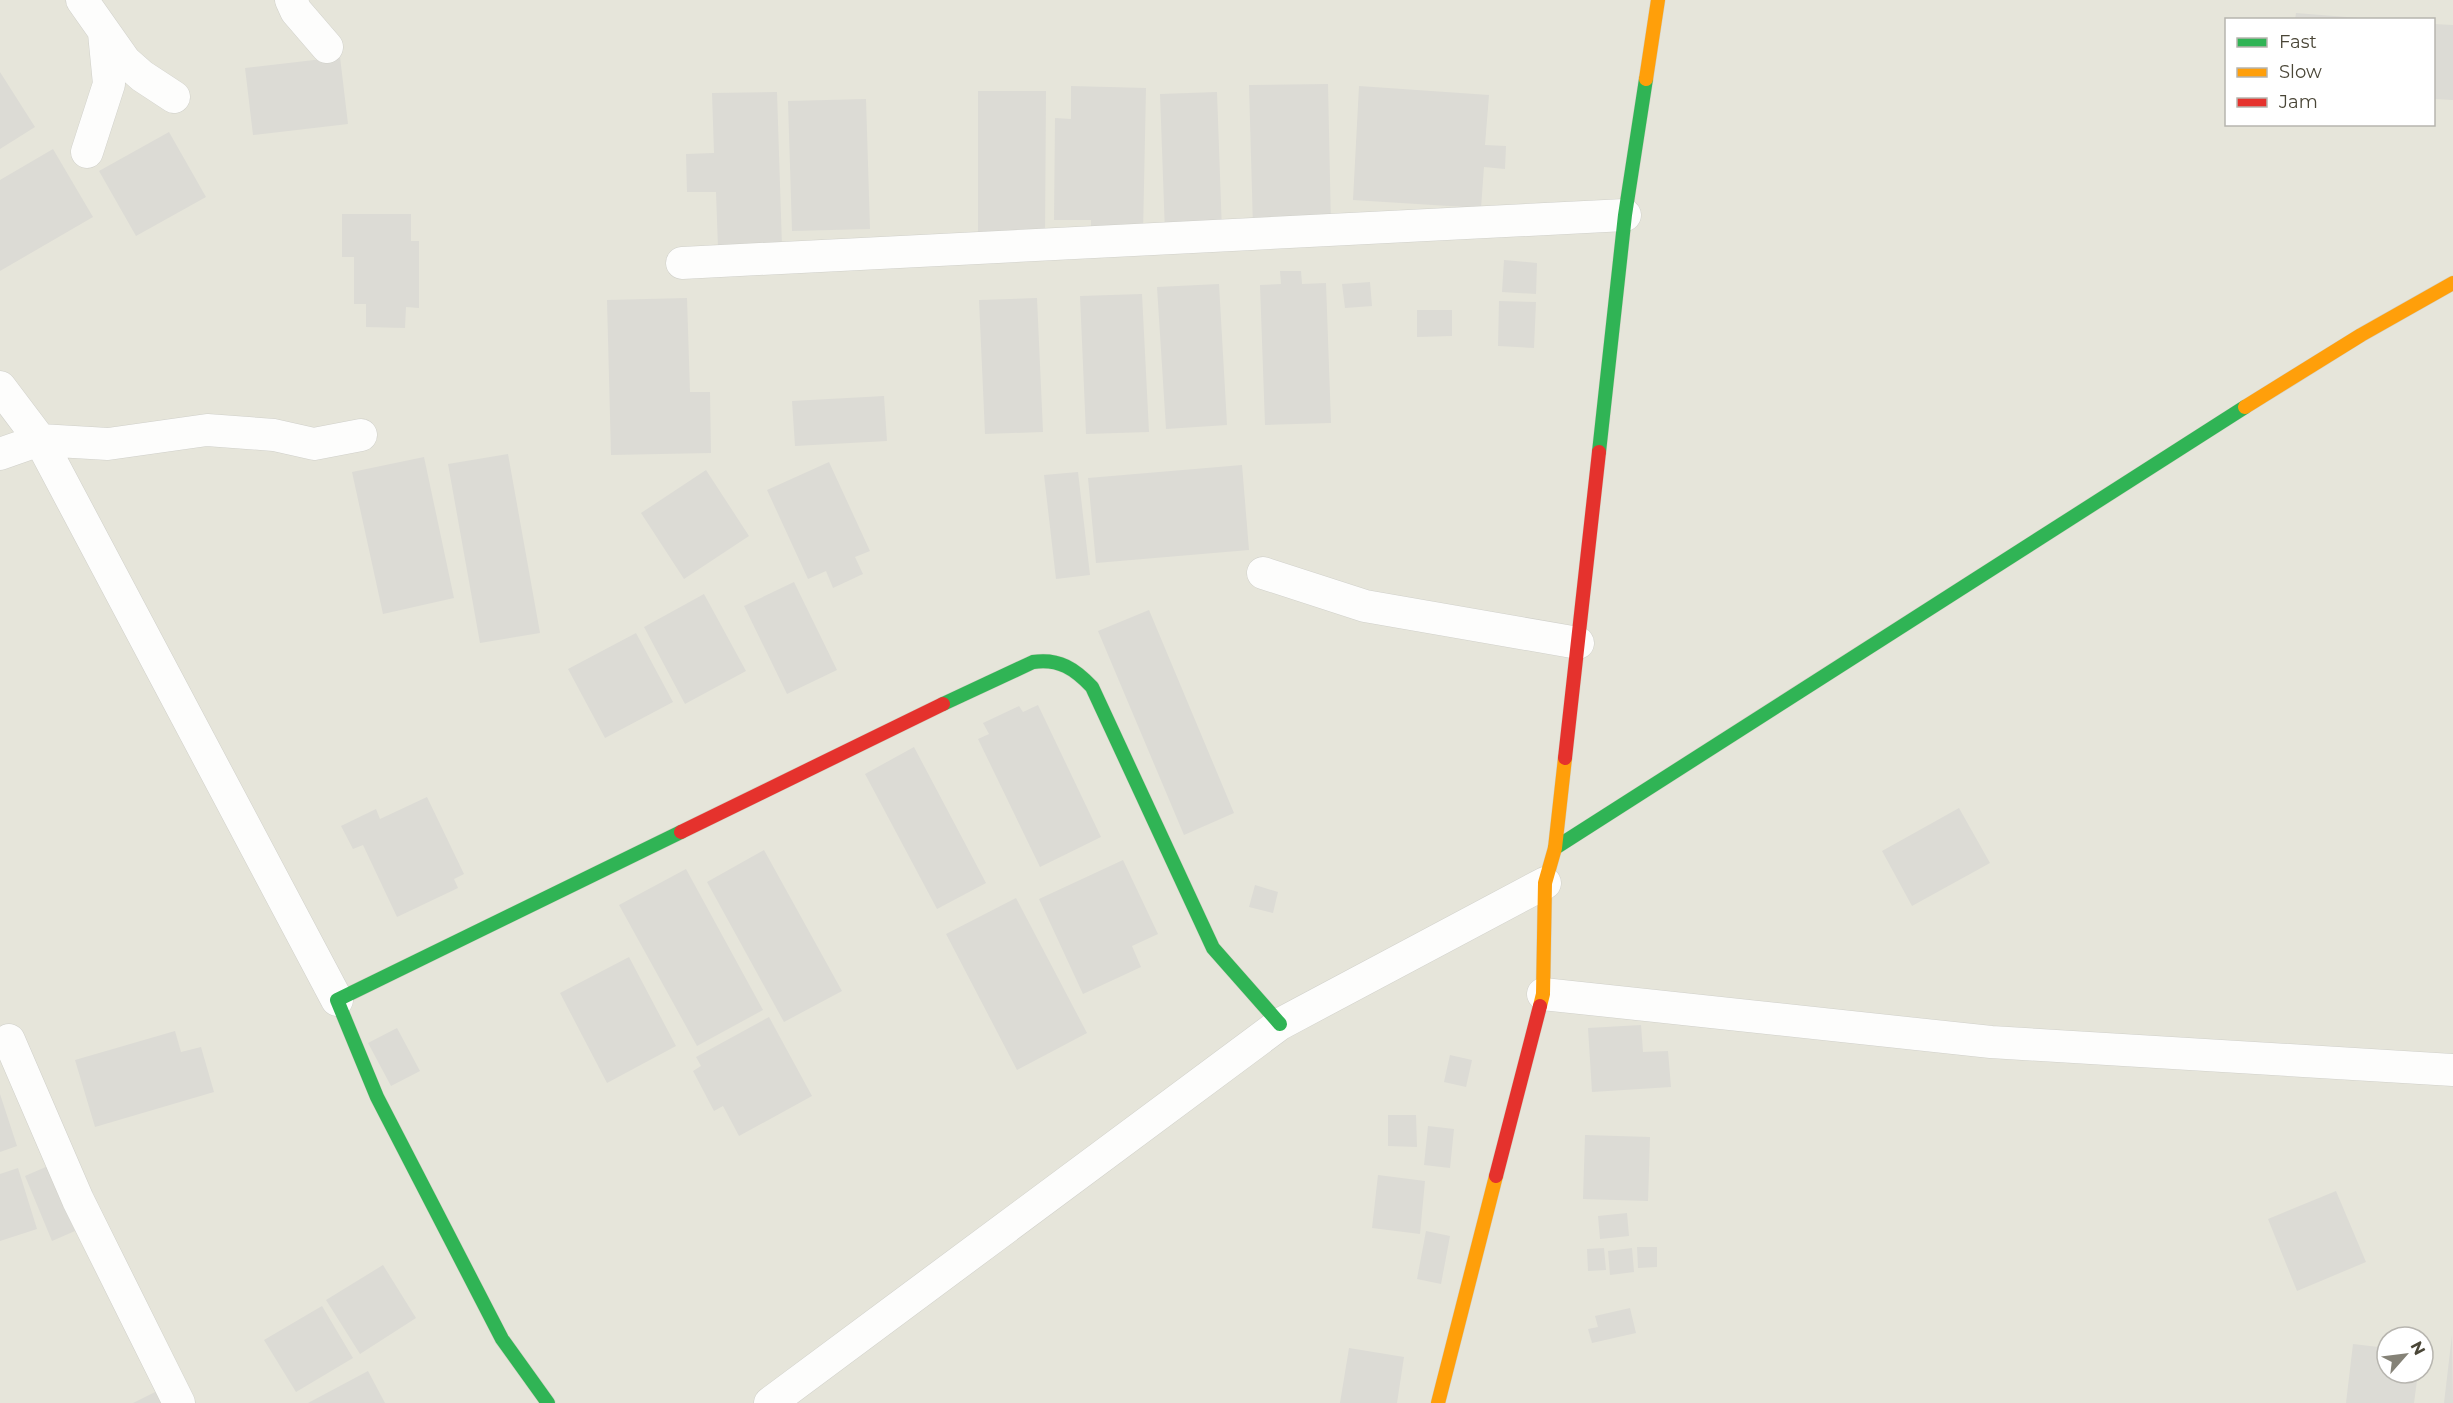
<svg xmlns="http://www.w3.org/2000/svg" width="2453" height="1403" viewBox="0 0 2453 1403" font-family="Montserrat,sans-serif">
<rect width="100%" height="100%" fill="#f2f2ed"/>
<path fill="#e6e5da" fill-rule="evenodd" d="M0,0H2453V1403H0ZM2226,20H2434V124H2226ZM2387,1337H2423V1373H2387Z"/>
<path fill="#dcdbd5" d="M2296,13L2359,18V20H2295Z
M2434,24L2453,25V100L2434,99Z
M340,57L348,124L253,135L245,68Z
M0,72L35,127L0,149Z
M1328,84L1331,227L1253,228L1249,85Z
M1071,86L1146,88L1143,234L1091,233V220H1054L1055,118L1071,119Z
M1359,86L1489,95L1485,145L1506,146L1505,169L1484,167L1481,208L1353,200Z
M978,91H1046L1045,238H978Z
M777,92L782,247L718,248L716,192H687L686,154L714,153L712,93Z
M1217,92L1222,232L1165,233L1160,94Z
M866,99L870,229L792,231L788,101Z
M169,132L206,197L136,236L99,171Z
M53,149L93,217L0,271V180Z
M342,214H411V241H419V308L406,307L405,328L366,327V304H354V257H342Z
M1504,260L1537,263L1536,294L1502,292Z
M1280,271H1301L1302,284L1326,283L1331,423L1265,425L1260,285L1281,284Z
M1370,282L1372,306L1345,308L1342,284Z
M1219,284L1227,425L1166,429L1157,287Z
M1142,294L1149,432L1086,434L1080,296Z
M687,298L690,392H710L711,453L611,455L607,300Z
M1037,298L1043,432L985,434L979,300Z
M1499,301L1536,302L1534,348L1498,346Z
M1417,310H1452V336L1417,337Z
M884,396L887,441L795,446L792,401Z
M508,454L540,633L480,643L448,464Z
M424,457L454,598L383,614L352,472Z
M829,462L870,551L855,557L863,574L833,588L826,571L808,579L767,490Z
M1242,465L1249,550L1096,563L1088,478Z
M706,470L749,536L684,579L641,513Z
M1078,472L1090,575L1056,579L1044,475Z
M794,582L837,670L787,694L744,606Z
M704,594L746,671L685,704L644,627Z
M1149,610L1234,813L1184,835L1098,631Z
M636,633L673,702L605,738L568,669Z
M1038,705L1101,837L1040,867L978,739L989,734L983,723L1019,706L1023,712Z
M914,747L986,883L937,909L865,774Z
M427,797L464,874L454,879L458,888L397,917L363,845L353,849L341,826L376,809L380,819Z
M1959,808L1990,863L1912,906L1882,851Z
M764,850L842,991L784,1022L707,882Z
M1123,860L1158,934L1132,946L1141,967L1083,994L1039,899Z
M686,869L763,1010L697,1046L619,905Z
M1255,885L1278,892L1273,913L1249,907Z
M1016,898L1087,1033L1017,1070L946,934Z
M629,957L676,1046L607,1083L560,993Z
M769,1017L812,1096L739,1136L723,1106L714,1111L693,1071L701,1066L696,1057Z
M1641,1025L1643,1052L1668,1051L1671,1087L1592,1092L1588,1028Z
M397,1028L420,1071L391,1086L368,1043Z
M175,1031L181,1052L201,1047L214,1092L95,1127L75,1060Z
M1450,1055L1472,1060L1466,1087L1444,1082Z
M0,1094L17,1146L0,1152Z
M1388,1115H1416L1417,1147L1388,1146Z
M1428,1126L1454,1129L1450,1168L1424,1165Z
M1585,1135L1650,1137L1648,1201L1583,1199Z
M48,1166L75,1231L52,1241L25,1176Z
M18,1168L37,1229L0,1241V1174Z
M1378,1175L1425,1181L1420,1234L1372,1228Z
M2336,1191L2366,1262L2297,1291L2268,1219Z
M1627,1213L1629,1236L1600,1239L1598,1216Z
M1426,1231L1450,1236L1441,1284L1417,1279Z
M1637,1247H1657V1267L1638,1268Z
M1604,1248L1606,1270L1588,1271L1587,1249Z
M1632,1248L1634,1272L1610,1275L1608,1251Z
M383,1265L416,1318L360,1354L326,1300Z
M322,1306L353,1358L296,1392L264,1340Z
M1630,1308L1636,1333L1592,1343L1588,1329L1598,1327L1595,1316Z
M2452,1335L2453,1403H2444Z
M2353,1344L2387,1348V1373H2418L2414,1403H2346Z
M1349,1348L1404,1357L1397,1403H1340Z
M368,1371L385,1403H308Z
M159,1390L165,1403H133Z"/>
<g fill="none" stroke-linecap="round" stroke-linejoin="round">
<g stroke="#d0d0ca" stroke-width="33">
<path id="street" d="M82,0L125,61L142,76L174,97
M291,0L296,11L327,47
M87,152L109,84L104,33
M682,263L1625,215
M0,387L40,440L337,1000
M0,454L40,440L108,444L207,430L274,435L314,444L361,435
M1263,573L1365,606L1578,643
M1543,994L1991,1042L2453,1070
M9,1040L78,1200L179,1403
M770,1403L1280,1024L1545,883"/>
</g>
<g stroke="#d2d0c3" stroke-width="15">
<path id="fast" d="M1599,452L1625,215L1646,79
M943,704L1033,662C1059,658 1075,669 1092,687L1213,948L1280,1024
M1555,848L2245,407
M548,1403L502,1339L377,1097L337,1000L681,832"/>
</g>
<g stroke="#d2d0c3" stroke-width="15">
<path id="slow" d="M1646,79L1658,0
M2245,407L2361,335L2453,283
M1540,1006L1543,994L1545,883L1555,848L1565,758
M1438,1403L1496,1176"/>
</g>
<g stroke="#d2d0c3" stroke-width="15">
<path id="jam" d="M1565,758L1599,452
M681,832L943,704
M1496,1176L1540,1006"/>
</g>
<use href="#street" stroke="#fdfdfc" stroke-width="32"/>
<use href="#fast" stroke="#30b455" stroke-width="14"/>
<use href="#slow" stroke="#ff9f0a" stroke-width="14"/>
<use href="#jam" stroke="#e5322d" stroke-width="14"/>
</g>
<rect x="2225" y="18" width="210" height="108" fill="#ffffff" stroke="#b7b5af" stroke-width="1.5"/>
<rect x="2237" y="38" width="30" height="9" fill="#30b455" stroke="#b7b5af" stroke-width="1.5"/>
<text x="2279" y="48" font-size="18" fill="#4a4637">Fast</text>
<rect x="2237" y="68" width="30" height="9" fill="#ff9f0a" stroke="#b7b5af" stroke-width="1.5"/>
<text x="2279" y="78" font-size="18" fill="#4a4637">Slow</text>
<rect x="2237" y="98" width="30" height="9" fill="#e5322d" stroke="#b7b5af" stroke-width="1.5"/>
<text x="2279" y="108" font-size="18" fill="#4a4637">Jam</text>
<g transform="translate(2405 1355) rotate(62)"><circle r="28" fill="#ffffff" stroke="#b7b5af" stroke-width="1.5"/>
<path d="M0-4.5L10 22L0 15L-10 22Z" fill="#858277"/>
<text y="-9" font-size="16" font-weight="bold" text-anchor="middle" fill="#4a4637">N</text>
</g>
</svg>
